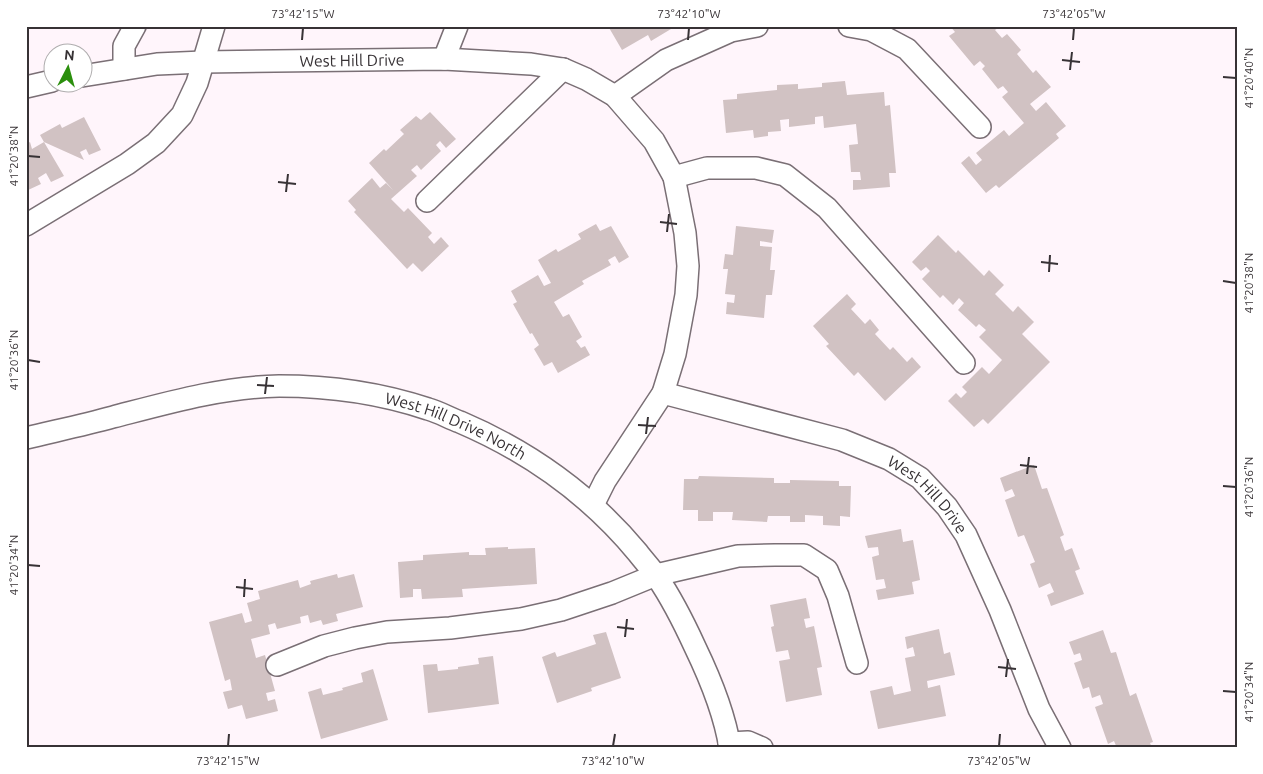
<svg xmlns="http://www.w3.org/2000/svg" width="1263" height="774" viewBox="0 0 1263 774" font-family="Ubuntu,sans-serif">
<rect width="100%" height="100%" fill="#fff5fb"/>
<path fill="#d1c2c3" d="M608,26H676L651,41L648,35L622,50Z
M950,26H996L998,28L995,30L1002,38L1007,34L1021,50L1017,54L1033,73L1036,70L1051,87L1030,104L1036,111L1046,102L1066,126L1056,134L1059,138L999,188L996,185L986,193L961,163L969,156L976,165L982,160L976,153L1004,130L1009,136L1024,123L1002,97L1008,92L1003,86L998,89L982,69L985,66L980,61L974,66L949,36L955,32Z
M845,81L847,95L884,92L885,106L890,105L896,173H889L890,187L853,190V180H861L860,172H851L849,145L858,144L856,124L824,128L823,116L815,117V124L789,127V119L780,120L781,131L768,132V136L754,138L753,130L726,133L723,100L737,99V94L777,90V85L798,84V89L822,87V83Z
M430,112L456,139L446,148L440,141L436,145L441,151L421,170L417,165L411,170L417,176L391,199L404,212L408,208L432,233L428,237L434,244L441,237L449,246L422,272L413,263L407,269L354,212L356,210L348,201L372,178L380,188L386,183L393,190L369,163L384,149L386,151L404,134L400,130L416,116L421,120Z
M84,117L101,150L89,155L86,149L80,152L84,160L44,142L40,135L60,124L62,128Z
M30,142L32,149L44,142L64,176L51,182L46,173L38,178L41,184L26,191V144Z
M596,224L600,231L611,226L629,257L619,263L615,256L608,260L611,265L582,281L584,284L554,302L563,317L569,314L582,337L576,341L581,348L585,346L590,355L558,373L552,362L544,366L534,349L539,345L532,333L530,334L513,304L517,302L511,291L538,275L544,286L551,283L538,260L556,249L558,252L581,239L578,234Z
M736,226L774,230L772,243L760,241V246L772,247L770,270H775L772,295H766L764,318L726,314L727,302L734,303L735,295L725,294L728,269H723L725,254L733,255Z
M938,235L956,253L958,250L984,276L989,270L1004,285L995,294L1013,312L1018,306L1034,322L1022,334L1050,362L988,424L983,419L974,427L948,401L956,393L961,398L967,392L962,387L982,367L989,374L1002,360L979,337L986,330L979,324L976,327L958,310L964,303L959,298L953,305L943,295L940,298L922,279L930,271L926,267L921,271L912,262Z
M847,294L856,304L851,309L865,324L870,319L879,330L875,334L890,350L893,347L907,362L912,357L921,367L885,401L858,372L854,376L826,346L829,344L813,326Z
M1034,465L1042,489L1047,488L1064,535L1060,537L1065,551L1072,548L1080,569L1075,571L1084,594L1051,606L1047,595L1054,592L1050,583L1039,588L1030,564L1035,562L1024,535L1018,537L1005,500L1015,496L1012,489L1005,492L1000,478Z
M699,476L774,478V483H790V480L839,481V486H851L850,517L840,516V526L823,525V516L805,515V522H790V516H768L767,522L732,520L733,512H713V521H698V510H683L684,479H698Z
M901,529L903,542L913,540L920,580L912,582L914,594L878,600L876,590L886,588L884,579L876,580L872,557L879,555L878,547L868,548L865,536Z
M508,547V549L535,548L537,584L462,589L463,597L422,599L421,589H413V597L400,598L398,562L423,560V555L469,552V555H486L485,548Z
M337,574L338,578L354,574L363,607L336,614L338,621L323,625L321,620L310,623L308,615L300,617L301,623L277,629L275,623L268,625L270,634L251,639L256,658L265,655L275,691L266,693L268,701L275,699L278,711L246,719L242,705L228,709L223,692L232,690L230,679L225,681L209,622L242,613L245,623L252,621L247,603L260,599L258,591L298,580L300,588L311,584L310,581Z
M806,598L810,618L804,619L806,628L814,626L822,667L817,668L822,695L786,702L779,661L790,659L788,650L776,652L771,627L774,626L770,605Z
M939,629L944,654L950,652L955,675L927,681L928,688L940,685L946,716L878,729L870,691L892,686L894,695L911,691L905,658L915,656L913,647L907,649L905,637Z
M1103,630L1111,653L1116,652L1130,696L1136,693L1153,742L1150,743L1152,748H1117L1114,741L1108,744L1095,707L1103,704L1100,695L1092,698L1089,687L1083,689L1074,663L1082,660L1080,653L1074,655L1069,642Z
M606,632L621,678L591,688L592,691L557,703L542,657L555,652L557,657L596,644L593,635Z
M493,656L499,704L428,713L423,665L437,664L438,671L458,669V667L479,664L478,658Z
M373,669L388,720L321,739L308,692L321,688L323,695L343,690L342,688L363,682L361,673Z"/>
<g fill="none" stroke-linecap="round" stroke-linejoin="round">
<g stroke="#7a6f75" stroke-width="24">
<g id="minor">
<path d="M849,26L871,30L907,49L980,127"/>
<path d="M444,59L457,26"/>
<path d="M124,69V46L135,26"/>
<path id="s1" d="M82,76L157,64L203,62L444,59L531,64L563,69L586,79L615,96L654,141L674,177L685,233L688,266L686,295L675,354L663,393L605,481L593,505"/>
<path d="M26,87L52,81"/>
<path d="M615,96L666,60L731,31L757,26"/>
<path d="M674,177L707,168H756L785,175L827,208L964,363"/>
<path d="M427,201L563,69"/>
<path d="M26,225L127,164L156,143L182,115L197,83L214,26"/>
<path id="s2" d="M663,393L842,440L889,459L920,478L947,507L966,535L1000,610L1039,709L1060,748"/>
<path id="s3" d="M26,438C55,431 84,425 113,417C167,403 222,387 279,386C328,386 380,393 428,409C439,412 449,418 460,422C530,452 590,495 638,553C644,561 651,568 657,577C672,599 684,623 695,647C709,676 725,716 730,748"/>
<path d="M277,665L324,646L355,638L387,632L450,628L521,619L561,610L612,593L656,575L738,556L775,555H804L827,570L838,596L857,663"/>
<path d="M729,743L748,742L762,748"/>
</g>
</g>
<use href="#minor" stroke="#fff" stroke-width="21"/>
</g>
<path fill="none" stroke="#373235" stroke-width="2" d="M302,40L303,28M688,40L689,28M1073,40L1074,28M1062,60L1080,62M1070,70L1072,52M1223,77L1236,78M28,156L40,157M278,182L296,184M286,192L288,174M660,222L677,224M667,232L669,214M1041,262L1058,264M1049,272L1050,255M1223,281L1236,283M28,360L40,362M257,385L274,386M265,394L267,377M638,425L656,426M646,434L648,417M1020,465L1037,467M1027,474L1029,457M1223,486L1236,487M28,565L40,566M236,587L253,589M244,597L245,579M617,627L634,629M625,637L627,619M998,667L1016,669M1006,677L1008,659M1223,691L1236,692M228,746L229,734M613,746L615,734M999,746L1000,734"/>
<g text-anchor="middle" stroke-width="5" stroke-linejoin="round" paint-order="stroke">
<g font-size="16" fill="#373235" stroke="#fff">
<text dy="6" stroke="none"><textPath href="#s1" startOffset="271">West Hill Drive</textPath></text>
<text dy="6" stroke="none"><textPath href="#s3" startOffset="442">West Hill Drive North</textPath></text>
<text dy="6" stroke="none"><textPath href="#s2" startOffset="289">West Hill Drive</textPath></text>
</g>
</g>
<rect width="1263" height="774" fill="none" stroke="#ffffff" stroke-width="55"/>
<g transform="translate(68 68) rotate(6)"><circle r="24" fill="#ffffff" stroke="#afadae"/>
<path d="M0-4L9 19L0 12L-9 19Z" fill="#2b8f0d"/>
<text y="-8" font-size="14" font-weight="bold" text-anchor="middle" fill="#373235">N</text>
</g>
<rect x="28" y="28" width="1208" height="718" fill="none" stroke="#373235" stroke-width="2"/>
<g font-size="12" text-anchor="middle" fill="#373235">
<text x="303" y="18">73°42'15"W</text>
<text x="689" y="18">73°42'10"W</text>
<text x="1074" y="18">73°42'05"W</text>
<text transform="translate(1249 78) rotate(-90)" y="4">41°20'40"N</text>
<text transform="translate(14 156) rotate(-90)" y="4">41°20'38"N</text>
<text transform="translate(1249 283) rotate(-90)" y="4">41°20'38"N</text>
<text transform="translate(14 360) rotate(-90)" y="4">41°20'36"N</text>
<text transform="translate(1249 487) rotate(-90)" y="4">41°20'36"N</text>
<text transform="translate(14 565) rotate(-90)" y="4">41°20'34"N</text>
<text transform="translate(1249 692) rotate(-90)" y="4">41°20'34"N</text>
<text x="228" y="765">73°42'15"W</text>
<text x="613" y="765">73°42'10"W</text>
<text x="999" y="765">73°42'05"W</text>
</g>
</svg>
